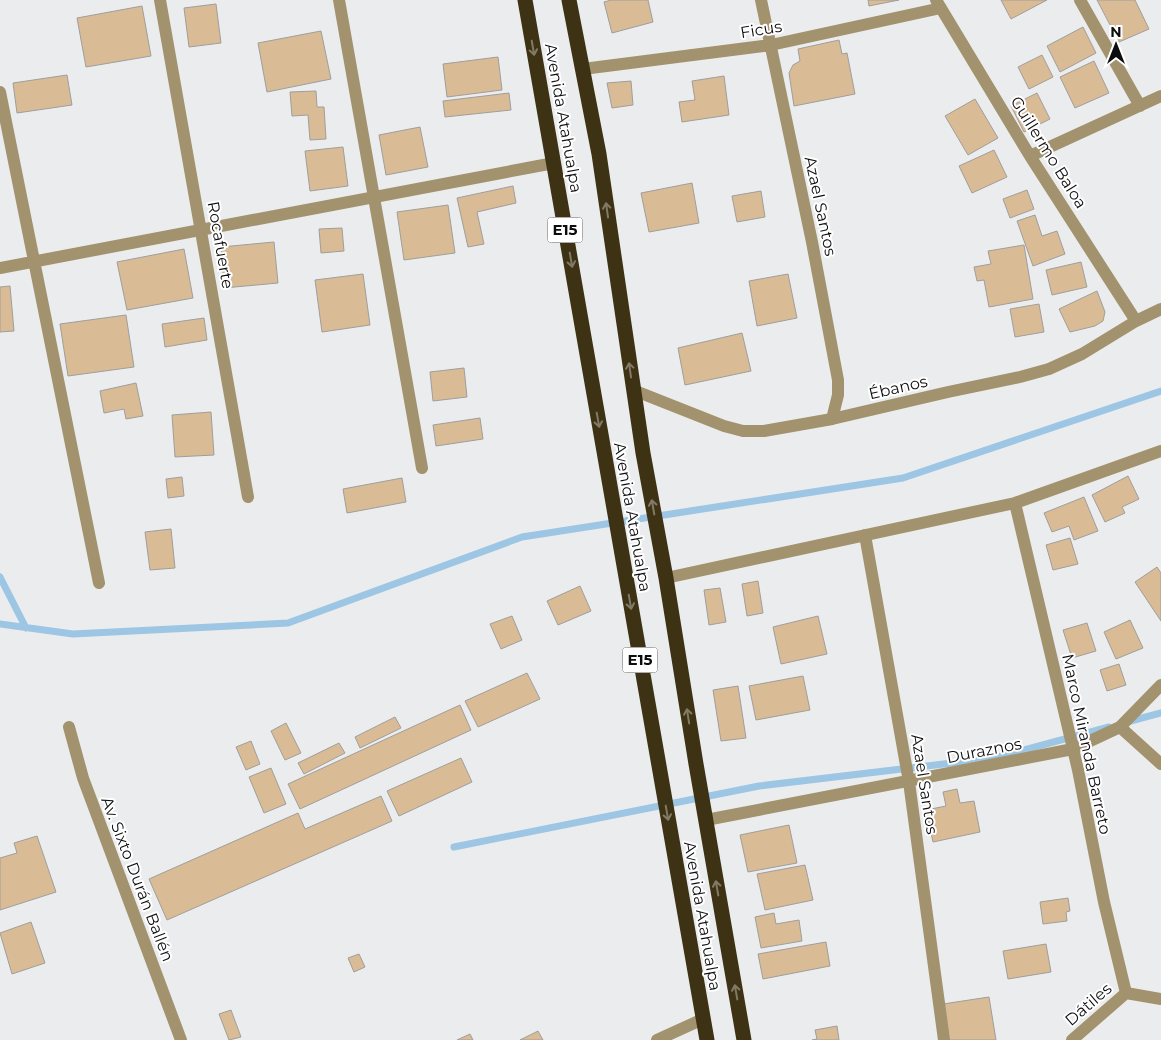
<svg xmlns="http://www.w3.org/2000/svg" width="1161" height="1040" viewBox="0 0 1161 1040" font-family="Montserrat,sans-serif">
<rect width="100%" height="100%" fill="#ebecee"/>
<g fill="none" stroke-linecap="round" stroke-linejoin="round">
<path stroke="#9cc6e3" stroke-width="7" d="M0,577L26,628
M0,624L73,634L288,623L522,537L903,478L1161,391
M1127,722L1161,713
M454,847L759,786L994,758L1109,727"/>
</g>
<path fill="#d9bb96" stroke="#9f9e9c" d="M611,0H648L653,22L612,33L604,2Z
M868,0H899L869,6Z
M1001,0H1047L1011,19Z
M1097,0H1135L1149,29L1119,42Z
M216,4L221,43L189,47L184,8Z
M142,6L151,56L86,67L77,18Z
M1083,27L1096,53L1060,72L1047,46Z
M321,31L331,79L267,92L258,43Z
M839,40L842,54L847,53L855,94L794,106L789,73L793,65L800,61L798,49Z
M1042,55L1053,77L1029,89L1018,67Z
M498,57L502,90L447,97L443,64Z
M1094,61L1109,93L1075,108L1060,77Z
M67,75L72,105L17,113L13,83Z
M724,76L729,115L682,122L679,102L695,100L692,81Z
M631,81L633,105L612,108L607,83Z
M316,91L317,107H324L326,139L310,140L308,115L292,116L290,92Z
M509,93L511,110L445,117L443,101Z
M1037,93L1050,119L1024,132L1011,106Z
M975,99L998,138L968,155L945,116Z
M420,127L428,167L386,175L379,135Z
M343,147L348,186L310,191L305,151Z
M994,150L1007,177L972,193L959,166Z
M692,183L699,223L649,232L641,193Z
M513,186L516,203L477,212L484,244L468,247L457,198Z
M1027,190L1034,209L1010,218L1003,199Z
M761,191L765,217L737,222L732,196Z
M448,205L455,253L404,260L397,212Z
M1035,215L1042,236L1057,231L1065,254L1033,266L1017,221Z
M342,228L344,251L321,253L319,229Z
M274,242L278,283L224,288L221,247Z
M1024,245L1033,299L989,307L984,280L977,281L974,267L991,264L988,251Z
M184,249L193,298L127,310L117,262Z
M1081,262L1087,287L1052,295L1046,270Z
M363,274L370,325L322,332L315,280Z
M788,274L797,318L757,326L749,281Z
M10,286L14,331L0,332V287Z
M1097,291L1105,312L1103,321L1095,326L1070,332L1059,309Z
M1039,304L1044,332L1015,337L1010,309Z
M126,315L134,367L68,376L60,324Z
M204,318L207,340L165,347L162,324Z
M742,333L751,371L685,385L678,348Z
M464,368L467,397L433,401L430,372Z
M136,383L143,416L126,419L124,409L104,413L100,391Z
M211,412L214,455L175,457L172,415Z
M480,418L483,439L436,446L433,425Z
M1128,476L1139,499L1122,507L1125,513L1105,522L1092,495Z
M182,477L184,496L168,498L166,479Z
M402,478L406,502L347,513L343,489Z
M1084,497L1098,531L1074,540L1069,526L1052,532L1044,513Z
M171,529L175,568L150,570L145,532Z
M1070,538L1078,564L1053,570L1046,545Z
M1157,567L1161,573V621L1135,582Z
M758,581L763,613L747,616L742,584Z
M580,586L591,611L558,625L547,601Z
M720,588L726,622L709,625L704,590Z
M512,616L522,640L501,649L490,624Z
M818,616L827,654L781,664L773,627Z
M1130,620L1143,648L1116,659L1104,632Z
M1087,623L1096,651L1072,658L1063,630Z
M1119,664L1126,685L1107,691L1100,670Z
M527,673L540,699L478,727L465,701Z
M803,676L810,710L756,720L749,686Z
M738,686L746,738L721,741L713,690Z
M460,705L471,730L300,809L288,784Z
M395,717L401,728L360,748L355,737Z
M286,723L301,753L285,760L271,731Z
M251,741L260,764L246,770L236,747Z
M339,743L345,753L304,774L298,763Z
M461,758L472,782L399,816L387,791Z
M271,768L286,804L264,813L249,777Z
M957,789L960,803L974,801L980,832L933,842L926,810L946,806L943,792Z
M381,796L392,821L167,920L149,879L298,813L305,829Z
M789,825L797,863L748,872L740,835Z
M37,836L56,892L0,910V858L17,853L14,843Z
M805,865L813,900L765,910L757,874Z
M1068,898L1070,911L1066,912L1067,921L1043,924L1040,902Z
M774,913L776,924L799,920L802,941L761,948L755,917Z
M31,922L45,963L12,974L0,933Z
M826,942L830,966L763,979L758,954Z
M1046,944L1051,972L1008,979L1003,951Z
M359,954L365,967L354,972L348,958Z
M989,997L996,1040H949L943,1004Z
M231,1010L241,1037L229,1040L219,1014Z
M837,1026L839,1040H812L817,1039L815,1030Z
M538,1031L543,1040H520Z
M470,1034L473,1040H457Z"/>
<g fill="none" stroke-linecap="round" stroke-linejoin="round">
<path stroke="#a2926d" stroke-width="12" d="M160,0L248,497
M339,0L422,468
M761,0L812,242L838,380V395L832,419
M936,0L1030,156L1136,321
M1080,0L1140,106
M583,69L771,45L941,8
M0,92L99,583
M1030,156L1161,96
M0,268L554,163
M633,390L724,426L743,431H764L832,419L948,392L1020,377L1049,369L1082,354L1136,321L1161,309
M1015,503L1078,770L1104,902L1126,993
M865,535L909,782L944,1040
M666,578L1015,503L1161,451
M69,727L83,778L181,1040
M1120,727L1161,764
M706,820L1073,749L1120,727L1161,685
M1126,993L1161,999
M657,1040L703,1019
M1072,1040L1126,993"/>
<path stroke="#3e3214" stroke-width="15" d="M525,0L707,1040
M569,0L599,154L643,453L666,578L696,764L744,1040"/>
</g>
<defs><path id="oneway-shaft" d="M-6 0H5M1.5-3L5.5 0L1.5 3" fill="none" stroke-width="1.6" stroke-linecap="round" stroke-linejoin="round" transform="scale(1.25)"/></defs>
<g stroke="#827a66">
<use href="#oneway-shaft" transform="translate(533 48) rotate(80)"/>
<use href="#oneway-shaft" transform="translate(607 210) rotate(-98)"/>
<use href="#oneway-shaft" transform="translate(571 260) rotate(80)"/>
<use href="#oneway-shaft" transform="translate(630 370) rotate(-98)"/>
<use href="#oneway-shaft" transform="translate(598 420) rotate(80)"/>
<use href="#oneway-shaft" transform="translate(653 507) rotate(-100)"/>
<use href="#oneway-shaft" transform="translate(630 602) rotate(80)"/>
<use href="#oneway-shaft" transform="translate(688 716) rotate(-99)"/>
<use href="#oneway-shaft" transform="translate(667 813) rotate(80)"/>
<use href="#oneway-shaft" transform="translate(717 888) rotate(-100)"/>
<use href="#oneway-shaft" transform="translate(736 992) rotate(-100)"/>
</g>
<g text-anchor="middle" stroke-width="4" stroke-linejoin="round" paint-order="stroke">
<g fill="#fff" stroke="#565656" stroke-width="1">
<rect x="547.5" y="217.5" width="35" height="25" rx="4"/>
<rect x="622.5" y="647.5" width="35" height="25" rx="4"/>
</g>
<g font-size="15" font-weight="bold" fill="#0d0d0d">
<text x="565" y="235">E15</text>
<text x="640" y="665">E15</text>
</g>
<g font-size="16" fill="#0d0d0d" stroke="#fff">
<text transform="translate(761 29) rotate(-9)" y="6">Ficus</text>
<text transform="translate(564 118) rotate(80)" y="6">Avenida Atahualpa</text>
<text transform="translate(1049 152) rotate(58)" y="6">Guillermo Baloa</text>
<text transform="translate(821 206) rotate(78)" y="6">Azael Santos</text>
<text transform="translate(221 245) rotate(80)" y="6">Rocafuerte</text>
<text transform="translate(898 387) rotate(-13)" y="6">Ébanos</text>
<text transform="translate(633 517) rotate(80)" y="6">Avenida Atahualpa</text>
<text transform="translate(1087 744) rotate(78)" y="6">Marco Miranda Barreto</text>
<text transform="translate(984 750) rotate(-11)" y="6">Duraznos</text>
<text transform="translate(925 784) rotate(81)" y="6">Azael Santos</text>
<text transform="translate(138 879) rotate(69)" y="6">Av. Sixto Durán Ballén</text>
<text transform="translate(703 916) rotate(80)" y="6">Avenida Atahualpa</text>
<text transform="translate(1088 1004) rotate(-41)" y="6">Dátiles</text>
</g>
</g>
<g transform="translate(1116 45)" stroke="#ffffff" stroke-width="4" paint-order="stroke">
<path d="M0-4L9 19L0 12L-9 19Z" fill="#0d0d0d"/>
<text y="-8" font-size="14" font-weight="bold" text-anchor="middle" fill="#0d0d0d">N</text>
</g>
</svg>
